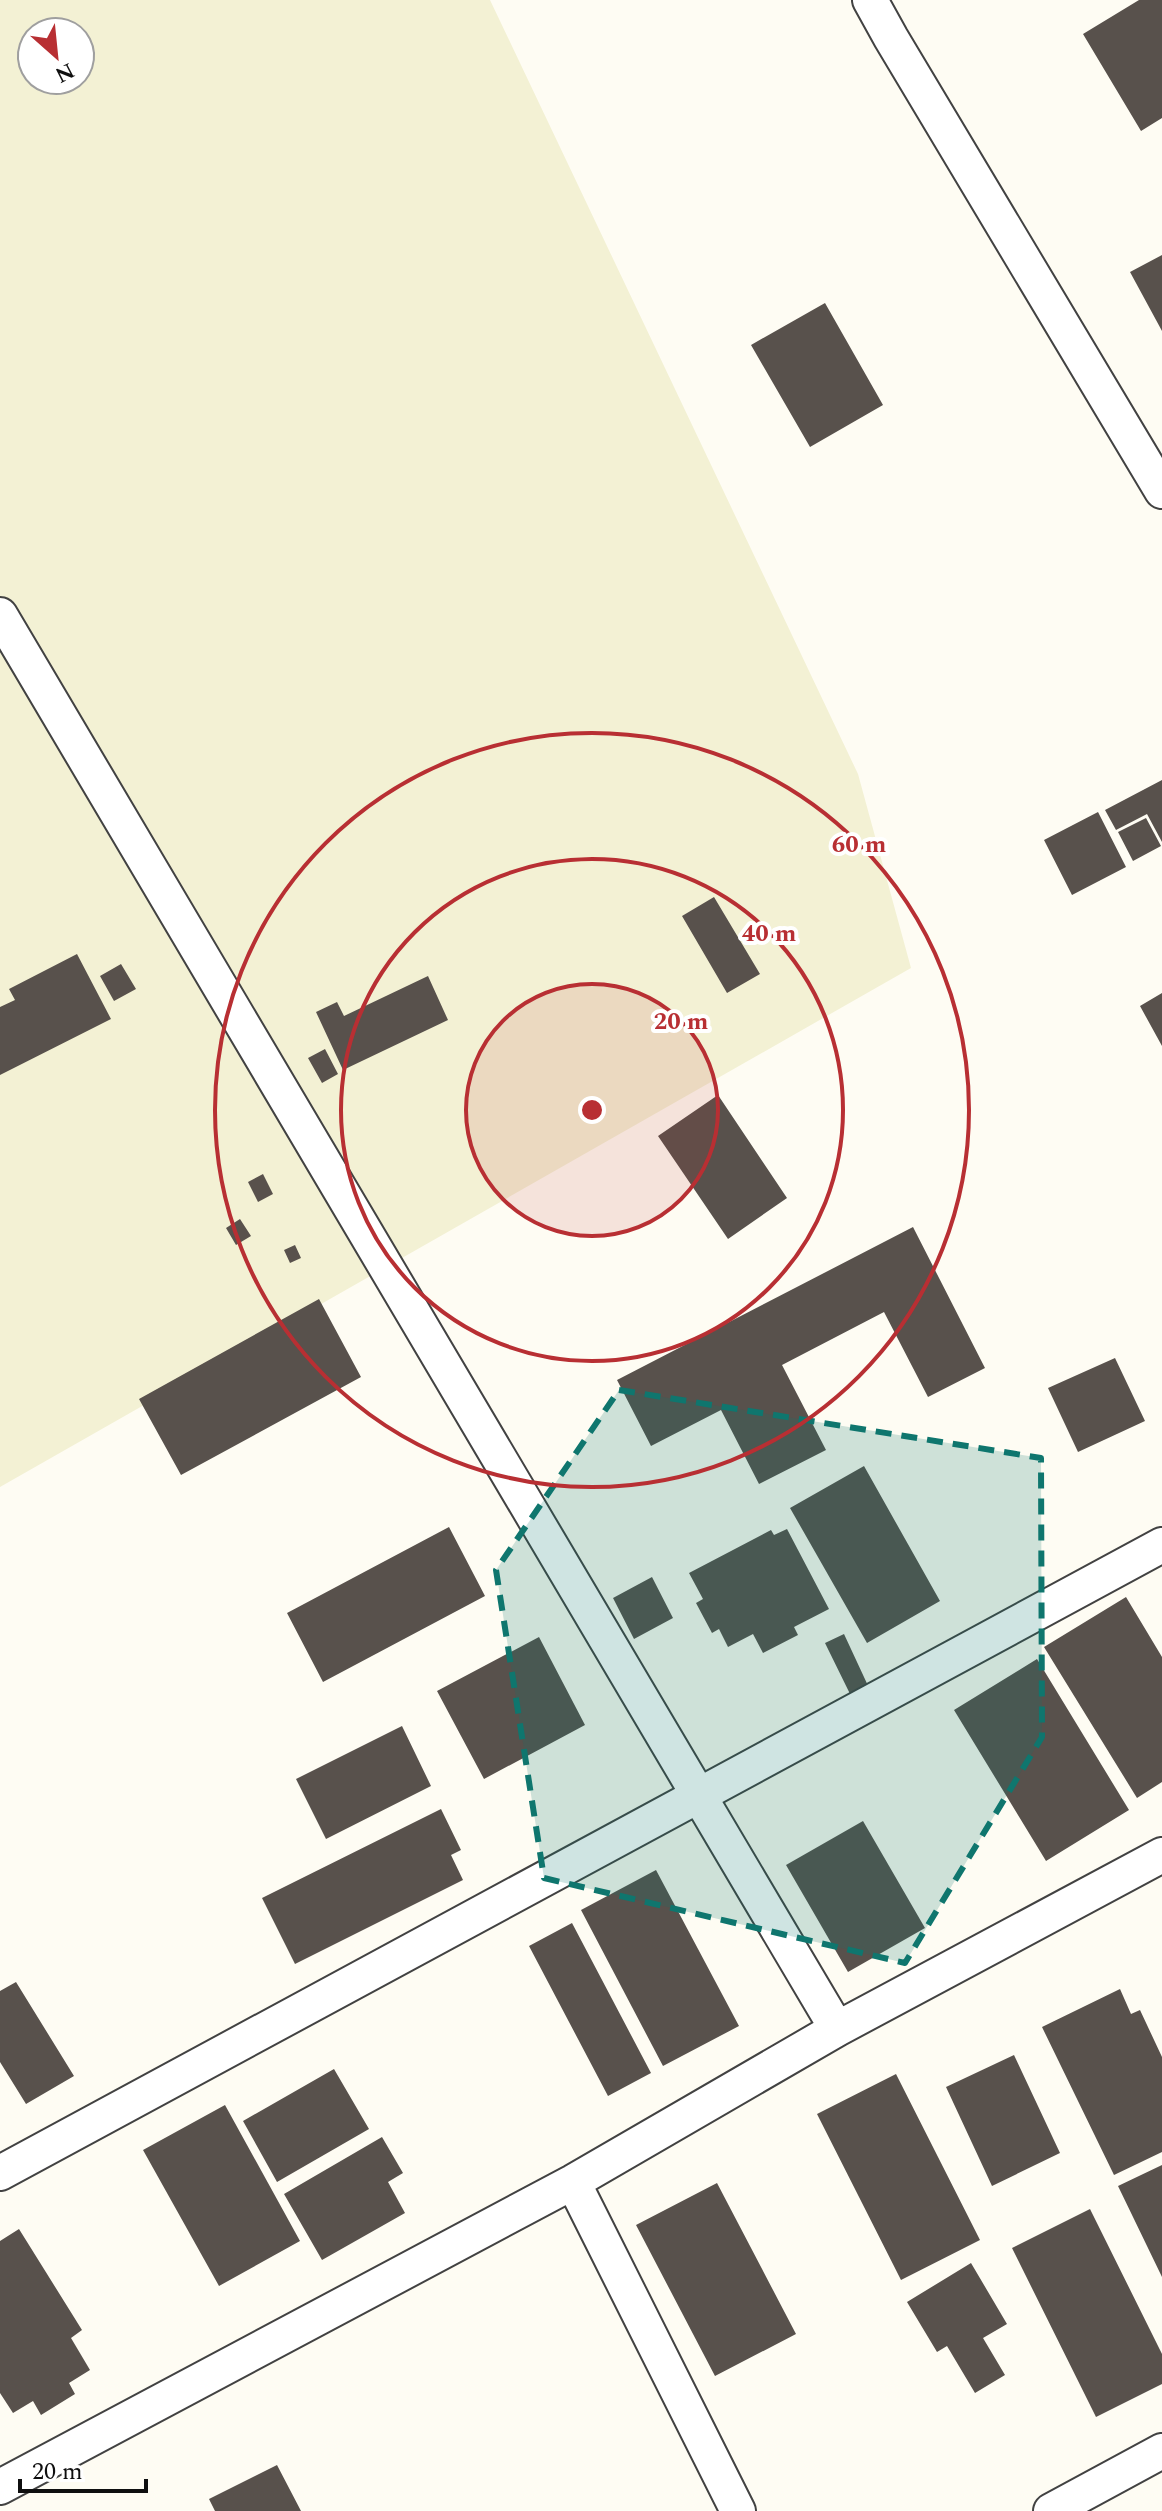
<svg xmlns="http://www.w3.org/2000/svg" width="1162" height="2511" viewBox="0 0 1162 2511" font-family="Spectral,serif">
<rect width="100%" height="100%" fill="#fefcf3"/>
<path fill="#f3f1d4" fill-rule="evenodd" d="M0,0H490L858,774L911,968L0,1487ZM32,32H80V80H32Z"/>
<path fill="#58514c" d="M1139,0H1162V118L1141,131L1083,34Z
M1162,255V331L1130,272Z
M825,303L883,405L810,447L751,345Z
M1162,780V842L1147,814L1116,830L1105,810Z
M1098,812L1126,867L1072,895L1044,840Z
M1146,818L1161,846L1133,861L1118,832Z
M714,897L760,974L727,993L682,916Z
M77,954L111,1019L0,1075V1007L15,1000L9,989Z
M121,964L136,989L114,1001L100,976Z
M428,976L448,1020L343,1070L316,1012L337,1002L344,1016Z
M1162,993V1046L1140,1006Z
M325,1049L338,1074L322,1083L308,1058Z
M718,1095L787,1198L728,1239L658,1136Z
M263,1174L273,1194L258,1202L248,1182Z
M240,1219L251,1236L236,1245L226,1228Z
M913,1227L985,1368L928,1397L884,1312L782,1365L826,1450L759,1484L721,1410L651,1446L617,1380Z
M295,1245L301,1258L290,1263L284,1250Z
M319,1299L361,1377L181,1475L139,1399Z
M1115,1358L1145,1421L1078,1452L1048,1388Z
M864,1466L940,1601L867,1643L790,1508Z
M449,1527L485,1596L323,1682L287,1613Z
M787,1529L829,1609L794,1627L798,1635L763,1653L753,1634L728,1647L719,1629L712,1633L696,1603L703,1599L689,1573L771,1530L774,1535Z
M652,1577L673,1618L634,1639L613,1598Z
M1126,1597L1162,1657V1782L1137,1798L1044,1647Z
M844,1634L870,1690L852,1698L825,1643Z
M539,1637L585,1725L484,1779L437,1691Z
M1037,1659L1129,1810L1046,1861L954,1710Z
M402,1726L431,1786L326,1839L296,1779Z
M441,1809L461,1850L451,1855L463,1880L295,1964L262,1898Z
M863,1821L925,1928L848,1972L786,1865Z
M656,1870L739,2026L663,2066L581,1910Z
M572,1923L651,2073L608,2096L529,1946Z
M16,1982L74,2076L26,2104L0,2062V1991Z
M1120,1989L1131,2014L1140,2010L1162,2057V2152L1114,2175L1042,2027Z
M1014,2055L1060,2153L992,2186L946,2087Z
M334,2069L369,2129L277,2182L243,2121Z
M896,2074L980,2240L901,2280L817,2114Z
M225,2105L300,2241L219,2286L143,2150Z
M382,2137L403,2173L388,2182L405,2213L322,2260L284,2194Z
M1162,2165V2277L1118,2186Z
M717,2183L796,2334L715,2376L636,2225Z
M1090,2209L1162,2354V2384L1096,2417L1012,2248Z
M19,2229L82,2330L71,2338L90,2370L69,2383L75,2394L41,2415L33,2401L13,2413L0,2393V2241Z
M971,2263L1007,2324L983,2338L1005,2375L975,2393L947,2346L937,2352L907,2302Z
M277,2465L301,2511H215L209,2499Z"/>
<g fill="none" stroke-linecap="round" stroke-linejoin="round">
<g stroke="#424242" stroke-width="38">
<path id="minor" d="M870,0L891,38L1162,491
M0,615L837,2029
M0,2173L1162,1545
M573,2182L738,2511
M0,2487L573,2182L837,2029L1162,1855
M1051,2511L1162,2451"/>
</g>
<use href="#minor" stroke="#fff" stroke-width="34"/>
</g>
<path fill="#0f766e" fill-opacity="0.2" stroke="#0f766e" stroke-width="6" stroke-dasharray="16 10" stroke-linejoin="round" d="M619,1390L1041,1458L1042,1737L905,1963L544,1878L496,1570Z"/>
<circle cx="592" cy="1110" r="126" fill="#b82f33" fill-opacity=".12"/>
<g fill="none" stroke="#b82f33" stroke-width="4">
<circle cx="592" cy="1110" r="126"/>
<circle cx="592" cy="1110" r="251"/>
<circle cx="592" cy="1110" r="377"/>
</g>
<circle cx="592" cy="1110" r="12" fill="#b82f33" stroke="#fff" stroke-width="4"/>
<g font-size="24" text-anchor="middle" font-weight="bold" fill="#b82f33" stroke="#fff" stroke-width="8" stroke-linejoin="round" paint-order="stroke">
<text x="859" y="852">60 m</text>
<text x="769" y="941">40 m</text>
<text x="681" y="1029">20 m</text>
</g>
<g transform="translate(56 56) rotate(153)"><circle r="38" fill="#ffffff" stroke="#9f9f9f" stroke-width="2"/>
<path d="M0-6L14 30L0 20L-14 30Z" fill="#b82f33"/>
<text y="-12" font-size="22" font-weight="bold" text-anchor="middle" fill="#0f0f0f">N</text>
</g>
<path d="M20 2479v12h126v-12" fill="none" stroke="#0f0f0f" stroke-width="4"/>
<text x="32" y="2479" font-size="24" fill="#0f0f0f" stroke="#ffffff" stroke-width="6" paint-order="stroke">20 m</text>
</svg>
